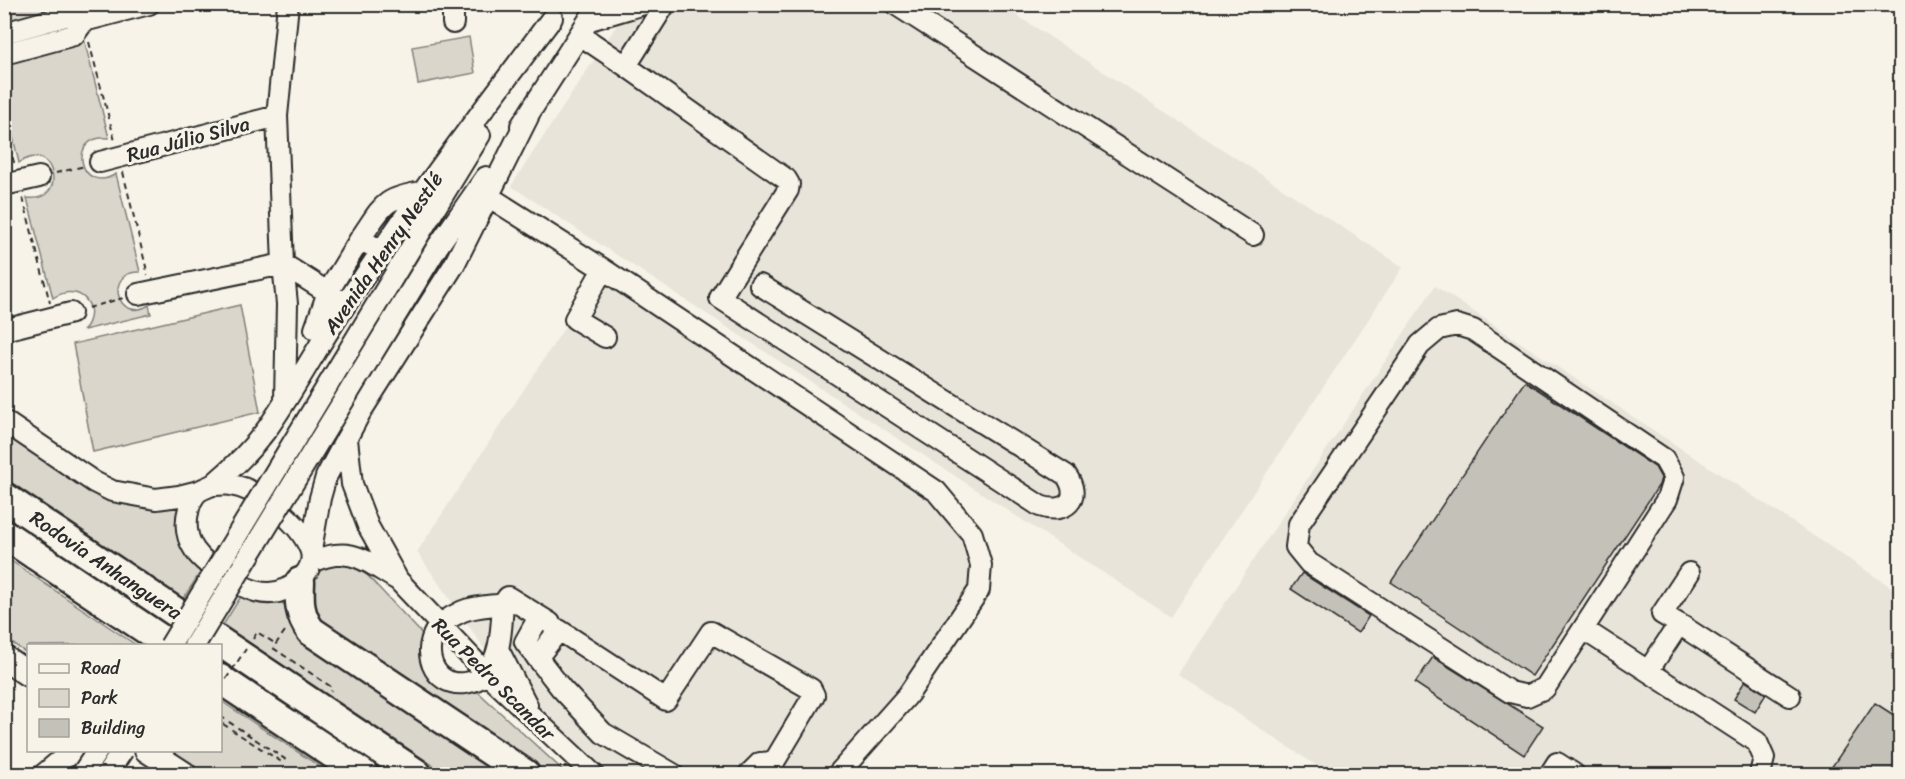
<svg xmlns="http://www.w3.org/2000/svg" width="1905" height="779" viewBox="0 0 1905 779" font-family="Sriracha,sans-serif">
<rect width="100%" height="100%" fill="#f7f3e8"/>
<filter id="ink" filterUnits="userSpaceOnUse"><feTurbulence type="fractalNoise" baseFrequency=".0167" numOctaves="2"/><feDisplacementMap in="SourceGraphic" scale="12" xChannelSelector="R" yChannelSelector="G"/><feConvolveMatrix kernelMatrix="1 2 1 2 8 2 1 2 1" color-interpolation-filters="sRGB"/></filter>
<g filter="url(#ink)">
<path fill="#e8e4da" d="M630,5H1001L1403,267L1171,617L511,186Z
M603,269L936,491L972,534L979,590L838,774H593L535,721L417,552Z
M1435,286L1900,593V774H1329L1178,674Z"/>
<path fill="#dad6cc" stroke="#82807c" stroke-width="1.5" d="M5,5H75L5,24Z
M469,37L475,73L418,84L412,47Z
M84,39L109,138C66,133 79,197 116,174L140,272C104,270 116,325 149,305L151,314L84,330C103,306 78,281 53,298L27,198C70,203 54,138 19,163L5,103L4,58Z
M240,305L260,412L93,452L73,344Z
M4,430L94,490L181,501C169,534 185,543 204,567L183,599L5,478Z
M4,508L170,619L162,632L5,525Z
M4,557H5L136,645L28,646V654L5,638Z
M324,562L354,565L368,576L425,637L456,688L478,692L567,774H541L311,615L308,585Z
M243,593C258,604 269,606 288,603L514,774H446L223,625Z
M240,667L400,774H380L233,677Z
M221,701L331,774H202L165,751L220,750Z"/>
<path fill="#c4c1b9" stroke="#2b2b2b" stroke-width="1.5" d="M1525,381L1655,467L1661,478L1659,485L1532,676L1391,582Z
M1302,573L1369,616L1358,633L1291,589Z
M1433,657L1543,726L1524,755L1415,683Z
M1745,681L1766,694L1755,712L1734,699Z
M1875,703L1900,719V774H1827Z"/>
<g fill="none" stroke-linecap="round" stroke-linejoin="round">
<g stroke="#2b2b2b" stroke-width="24">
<path id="minor" d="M895,4L1253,235
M590,20L644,4
M453,23V4
M4,33L69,15L84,21L149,4
M580,35L626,66L786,179L789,184L788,190L720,298L1040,506C1065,515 1083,499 1066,475L760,285
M4,54L74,35L84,21
M626,66L665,4
M521,126L599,4
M100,162L277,116
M4,185L39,177
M488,196L603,269L936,491L972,534L981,565L979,590L908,695L838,774
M418,236L480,135
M360,239C383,206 382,198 423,192
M438,246L486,177
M603,269L575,319L605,337
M138,294L283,264L346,304
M1457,325L1473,330L1664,459L1674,477L1667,499L1545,688L1527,696L1510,692L1309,563L1296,547L1299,524L1420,345L1439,329Z
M315,329L328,292L360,239L381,251
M4,330L71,313
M285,399L287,304L283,264L277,116L288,4
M4,421L94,482L112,491L156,499L179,496L199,491
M347,439L352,484L368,526L398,580L486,673L593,774
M213,485C219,485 226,484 231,485C259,489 300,523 310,549C317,566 300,583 286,589C266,599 246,589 229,578C201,562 179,543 189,508C190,503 194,495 198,492C203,488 210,487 215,483C234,467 252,449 267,429C284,405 299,379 315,353C336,318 359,284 382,250C435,171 495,95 552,18
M311,550L320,498L326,477L360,413L454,265L528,117
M311,562C350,545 363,559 396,579
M503,604C501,627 502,656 485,674C479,680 473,682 465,683C432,687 420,649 439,626C445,619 455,615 463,611C475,606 491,606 503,604Z
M503,604L508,597L550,623
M539,617L525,642L561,688L603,733L673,774
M1679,624L1662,614L1689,573
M1583,629L1757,742L1764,758L1760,774
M498,649L527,705
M537,658L559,630L666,700L711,632L811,689L814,695L774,762L760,763L749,774
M1648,671L1679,624L1790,696
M44,774C51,769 58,761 66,757C82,748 107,760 115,774
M1550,774L1557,763L1574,774"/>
</g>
<g stroke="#2b2b2b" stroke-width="28">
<path id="major" d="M4,658L28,674
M147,750L184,774"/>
</g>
<g stroke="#2b2b2b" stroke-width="33">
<path id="highway" d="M4,497L417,774
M4,534L171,646
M300,582C299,601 299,615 311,631L525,774
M220,679L363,774"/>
</g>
<path stroke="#2b2b2b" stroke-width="2" stroke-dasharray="6 4.5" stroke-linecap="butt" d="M89,42L115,141
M4,127L15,166
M123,172L148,275
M56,173L85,166
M23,198L50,303
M88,308L123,298
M285,631L273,648L330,686L332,689L331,691
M253,639L257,632L276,644
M220,716L285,759L283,762L280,761L223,724L220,727"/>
<use href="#minor" stroke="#f7f3e8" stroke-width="20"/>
<use href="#major" stroke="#f7f3e8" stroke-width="24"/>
<use href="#highway" stroke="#f7f3e8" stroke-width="28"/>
<g stroke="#2b2b2b" stroke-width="24" stroke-linecap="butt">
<path id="minor-bridge" d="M170,646L418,236
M194,646L438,246
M82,774L98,750
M107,774L123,750"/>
</g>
<path stroke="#2b2b2b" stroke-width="2" stroke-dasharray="6 4.5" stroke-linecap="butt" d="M220,688L246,649"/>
<use href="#minor-bridge" stroke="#f7f3e8" stroke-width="20"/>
</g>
</g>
<g text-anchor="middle" stroke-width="6" stroke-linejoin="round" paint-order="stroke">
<g font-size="20" fill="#2b2b2b" stroke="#f7f3e8">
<text transform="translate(188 139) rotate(-15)" y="7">Rua Júlio Silva</text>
<text transform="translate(383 253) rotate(-55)" y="7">Avenida Henry Nestlé</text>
<text transform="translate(106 565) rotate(34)" y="7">Rodovia Anhanguera</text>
<text transform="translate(494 679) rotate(45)" y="7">Rua Pedro Scandar</text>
</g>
</g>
<rect width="1905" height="779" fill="none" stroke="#f7f3e8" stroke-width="24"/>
<rect x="12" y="12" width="1881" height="755" fill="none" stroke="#2b2b2b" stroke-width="2" filter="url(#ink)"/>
<rect x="27" y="644" width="195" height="108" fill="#f7f3e8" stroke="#a5a39c" stroke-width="1.5"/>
<rect x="39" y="664" width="30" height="9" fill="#f7f3e8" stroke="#a5a39c" stroke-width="1.5"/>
<text x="81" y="674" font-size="18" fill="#2b2b2b">Road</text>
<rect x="39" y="689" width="30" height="18" fill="#dad6cc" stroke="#a5a39c" stroke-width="1.5"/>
<text x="81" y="704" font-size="18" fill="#2b2b2b">Park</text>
<rect x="39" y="719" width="30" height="18" fill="#c4c1b9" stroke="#a5a39c" stroke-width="1.5"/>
<text x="81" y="734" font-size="18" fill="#2b2b2b">Building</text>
</svg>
